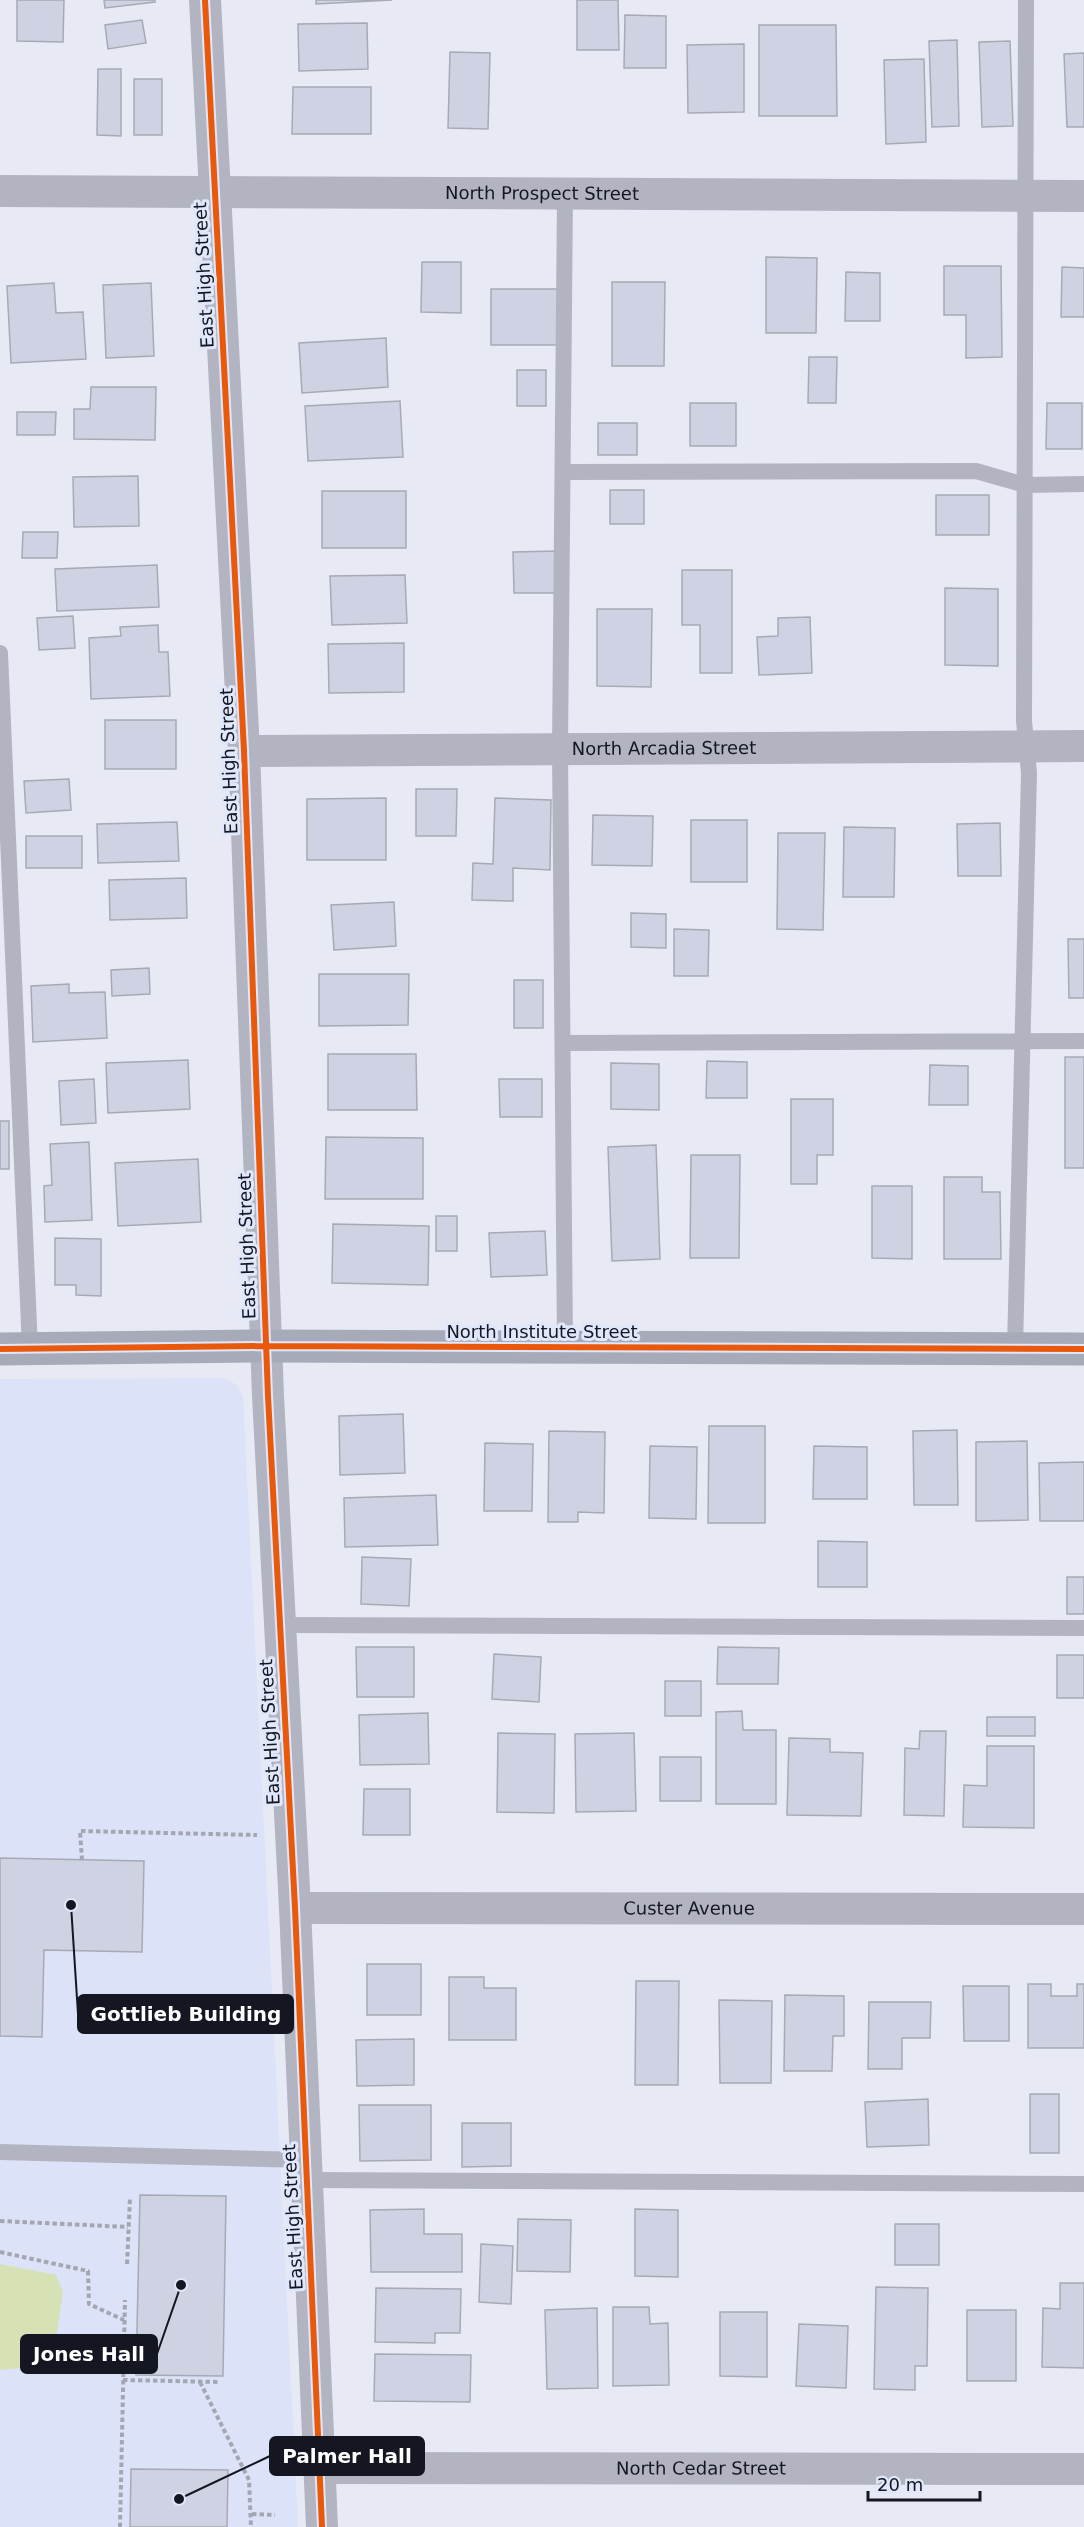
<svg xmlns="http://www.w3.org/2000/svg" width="1084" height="2527" viewBox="0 0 1084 2527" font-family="'DejaVu Sans',sans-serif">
<rect width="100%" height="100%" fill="#e7eaf4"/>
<path fill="#dce2f8" d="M222,1378L236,1384L243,1396L298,2527H0V1379Z"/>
<path fill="#d6e1b6" d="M0,2264L56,2275L63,2292L52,2365L0,2370Z"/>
<path fill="#ced2e3" stroke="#a7aab4" stroke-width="1.5" d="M17,0H64L63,42L17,41Z
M104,0H155V2L105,8Z
M316,0H392L316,4Z
M577,0H618L619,50H577Z
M625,15L666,16V68H624Z
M142,20L146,43L108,49L105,25Z
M367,23L368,69L299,71L298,24Z
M759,25H836L837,116H759Z
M957,40L959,126L932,127L929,41Z
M1010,41L1013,126L982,127L979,42Z
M744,44V112L688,113L687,45Z
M450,52L490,53L488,129L448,128Z
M1084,53V127H1067L1064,54Z
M924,59L926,142L886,144L884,60Z
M98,69H121V136L97,135Z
M134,79H162V135H134Z
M293,87H371V134H292Z
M766,257L817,258L816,333H766Z
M422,262H461V313L421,312Z
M944,266H1001L1002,357L966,358V315H944Z
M1062,267L1084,268V317H1061Z
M846,272L880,273V321H845Z
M612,282H665L664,366H612Z
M54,283L56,313L83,312L86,359L11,363L7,286Z
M151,283L154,356L106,358L103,285Z
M491,289H561V345H491Z
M386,338L388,387L302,393L299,343Z
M809,357H837L836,403H808Z
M517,370H546V406H517Z
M91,387H156L155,440L74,439V409H90Z
M400,401L403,457L308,461L305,406Z
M690,403H736V446H690Z
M1047,403H1082V449H1046Z
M17,412H56L55,435H17Z
M598,423H637V455H598Z
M138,476L139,526L74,527L73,477Z
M610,490H644V524H610Z
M322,491H406V548H322Z
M936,495H989V535H936Z
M23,532H58L57,558H22Z
M558,551V593H514L513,552Z
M157,565L159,607L57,611L55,569Z
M682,570H732V673H700V625H682Z
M405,575L407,623L332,625L330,576Z
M945,588L998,589V666L945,665Z
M597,609H652L651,687L597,686Z
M73,616L75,648L39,650L37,618Z
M810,617L812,673L759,675L757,637L778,636V618Z
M158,625L159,652H168L170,696L91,699L89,638L121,636L120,627Z
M404,643V692L329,693L328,644Z
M105,720H176V769H105Z
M69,779L71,810L26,813L24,781Z
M416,789H457L456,836H416Z
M386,798V860H307V799Z
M495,798L551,800L550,870L513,868V901L472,900L473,863L493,864Z
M593,815L653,816L652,866L592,865Z
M691,820H747V882H691Z
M177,822L179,861L98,863L97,824Z
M1000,823L1001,876H958L957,824Z
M844,827L895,828L894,897H843Z
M778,833H825L823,930L777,929Z
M26,836H82V868H26Z
M186,878L187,918L110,920L109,880Z
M394,902L396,946L334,950L331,905Z
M631,913L666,914V948L631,947Z
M674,929L709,930L708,976H674Z
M1068,939H1084V998H1069Z
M149,968L150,994L112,996L111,970Z
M319,974H409L408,1025L319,1026Z
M514,980H543V1028H514Z
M69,984V993L105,992L107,1038L33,1042L31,986Z
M328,1054H416L417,1110H328Z
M1065,1057H1084V1168H1065Z
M188,1060L190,1109L108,1113L106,1063Z
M707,1061L747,1062V1098H706Z
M611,1063L659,1064V1110L611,1109Z
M930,1065L968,1066V1105H929Z
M94,1079L96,1123L61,1125L59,1081Z
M499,1079H542V1117H500Z
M791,1099H833V1155H817V1184H791Z
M0,1121H9V1169H0Z
M326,1137L423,1138V1199H325Z
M89,1142L92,1220L45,1222L44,1186L52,1185L50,1144Z
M656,1145L660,1259L612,1261L608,1147Z
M691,1155H740L739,1258H690Z
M198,1159L201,1222L118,1226L115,1163Z
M944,1177H982V1192H1000L1001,1259H944Z
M872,1186H912V1259L872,1258Z
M436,1216H457V1251H436Z
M333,1224L429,1226L428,1285L332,1283Z
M545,1231L547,1275L491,1277L489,1233Z
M55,1238L101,1239V1296L76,1295V1285H55Z
M403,1414L405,1473L340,1475L339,1416Z
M709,1426H765V1523H708Z
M957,1430L958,1505H914L913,1431Z
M549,1431L605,1432L604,1513L578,1512V1522H548Z
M1027,1441L1028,1520L976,1521V1442Z
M485,1443L533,1444L532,1511H484Z
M650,1446L697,1447L696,1519L649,1518Z
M814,1446L867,1447V1499H813Z
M1084,1462V1521H1040L1039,1463Z
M436,1495L438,1545L345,1547L344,1498Z
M818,1541L867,1542V1587H818Z
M362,1557L411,1559L409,1606L361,1604Z
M1067,1577H1084V1614H1067Z
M356,1647H414V1697H357Z
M718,1647L779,1648L778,1684H717Z
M494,1654L541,1657L539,1702L492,1699Z
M1057,1655H1084V1698H1057Z
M665,1681H701V1716H665Z
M742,1711L743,1730H776V1804H716V1712Z
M428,1713L429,1764L360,1765L359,1715Z
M987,1717H1035V1736H987Z
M920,1731H946L944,1816L904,1815L905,1748L919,1749Z
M498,1733L555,1734L554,1813L497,1812Z
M634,1733L636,1811L576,1812L575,1734Z
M789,1738L830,1739V1752L863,1753L861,1816L787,1815Z
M987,1746H1034V1828L963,1827L964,1785L987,1786Z
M660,1757H701V1801H660Z
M364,1789H410V1835H363Z
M0,1858L144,1861L142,1952L44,1950L42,2037L0,2036Z
M367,1964H421V2015H367Z
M449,1977H484V1988H516V2040H449Z
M636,1981H679L678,2085H635Z
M1028,1984H1051V1996H1077V1984H1084V2048H1028Z
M963,1986H1009V2041H964Z
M785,1995L844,1996V2036H833L832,2071H784Z
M719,2000L772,2001L771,2083H720Z
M869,2002H931L930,2038H902V2069H868Z
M414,2039V2085L357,2086L356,2040Z
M1030,2094H1059V2153H1030Z
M928,2099L929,2145L867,2147L865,2102Z
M359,2105H431V2160L360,2161Z
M462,2123H511V2166L462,2167Z
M140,2195L226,2196L223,2376L136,2375Z
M424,2209V2234H462V2272H371L370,2210Z
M635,2209L678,2210V2277L635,2276Z
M518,2219L571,2220L570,2272L517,2271Z
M895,2224H939V2265H895Z
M481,2244L513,2246L511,2304L479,2302Z
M1060,2283H1084V2368L1042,2367L1043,2308L1060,2309Z
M876,2287L928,2288L927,2366H915V2390L874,2389Z
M376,2288L461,2289L460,2333H435V2343L375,2342Z
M613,2307H649L650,2324L668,2323L669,2385L613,2386Z
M597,2308L598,2388L547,2389L545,2310Z
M967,2310H1016V2381H967Z
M720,2312H767V2377L720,2376Z
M799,2324L848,2326L846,2388L796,2386Z
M375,2354L471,2355L470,2402L374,2401Z
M131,2469L228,2470L227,2527H130Z"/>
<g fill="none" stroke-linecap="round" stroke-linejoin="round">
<path stroke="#a4a7b1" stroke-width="4" stroke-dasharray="4.5 3" stroke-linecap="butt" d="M82,1860L80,1831L257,1835
M0,2221L128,2227
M0,2252L88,2271L89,2304L124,2320
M127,2264L130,2198
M123,2380L220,2382
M200,2382L249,2480L251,2527
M252,2514L275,2515
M120,2527L125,2300"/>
<path stroke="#b2b5c1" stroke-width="16" d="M565,196L560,749L565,1347
M563,472L976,471L1025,485L1084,484
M0,653L30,1349
M563,1043L1084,1041
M1015,1348L1029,773L1024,721L1026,0
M279,1625L1084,1628
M0,2152L305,2160
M306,2180L1084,2184"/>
<g stroke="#b2b5c1" stroke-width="32">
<path d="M205,0L244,751L268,1396L295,1908L322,2527"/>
<path id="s1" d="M0,191L1084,196"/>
<path id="s2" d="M244,751L1084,746"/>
<path id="s3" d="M295,1908L1084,1909"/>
<path id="s4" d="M319,2468L1084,2469"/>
</g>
<path stroke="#a7abb9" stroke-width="33" d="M0,1349L266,1346L1084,1349"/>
<g stroke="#e1e7fa" stroke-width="10">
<path id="cycleway" d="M205,0L244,751L268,1396L295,1908L322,2527
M0,1349L266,1346L1084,1349"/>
</g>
<use href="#cycleway" stroke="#e8590c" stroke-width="6"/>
</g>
<g text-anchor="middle" stroke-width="6" stroke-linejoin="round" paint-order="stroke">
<g font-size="18" fill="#141722" stroke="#e1e7fa">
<text dy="6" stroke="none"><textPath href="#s1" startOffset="542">North Prospect Street</textPath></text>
<text transform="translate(204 275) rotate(-93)" y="6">East High Street</text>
<text dy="6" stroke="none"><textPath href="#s2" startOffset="420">North Arcadia Street</textPath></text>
<text transform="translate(229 761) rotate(-92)" y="6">East High Street</text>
<text transform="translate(247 1246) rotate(-92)" y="6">East High Street</text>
<text x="542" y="1338">North Institute Street</text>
<text transform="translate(270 1732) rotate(-93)" y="6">East High Street</text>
<text dy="6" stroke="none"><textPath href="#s3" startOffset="394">Custer Avenue</textPath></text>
<text transform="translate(293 2217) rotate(-93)" y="6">East High Street</text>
<text dy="6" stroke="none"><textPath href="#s4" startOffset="382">North Cedar Street</textPath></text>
</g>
</g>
<path fill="none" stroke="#141722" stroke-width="2" d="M71 1905L78 2014M181 2285L157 2354M179 2499L270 2456"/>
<g fill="#141722" stroke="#e1e7fa" stroke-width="2">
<circle cx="71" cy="1905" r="6"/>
<circle cx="181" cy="2285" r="6"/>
<circle cx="179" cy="2499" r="6"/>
</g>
<g fill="#141722" stroke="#141722" stroke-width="2">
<rect x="78" y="1995" width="215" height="38" rx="6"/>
<rect x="21" y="2335" width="136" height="38" rx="6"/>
<rect x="270" y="2437" width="154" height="38" rx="6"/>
</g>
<g font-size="20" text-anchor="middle" font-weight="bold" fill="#fff">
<text x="186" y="2021">Gottlieb Building</text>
<text x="89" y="2361">Jones Hall</text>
<text x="347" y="2463">Palmer Hall</text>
</g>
<path d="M868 2491v9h112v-9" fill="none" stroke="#141722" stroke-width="3"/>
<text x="877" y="2491" font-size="18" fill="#141722" stroke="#e1e7fa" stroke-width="4.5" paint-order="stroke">20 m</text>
</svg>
